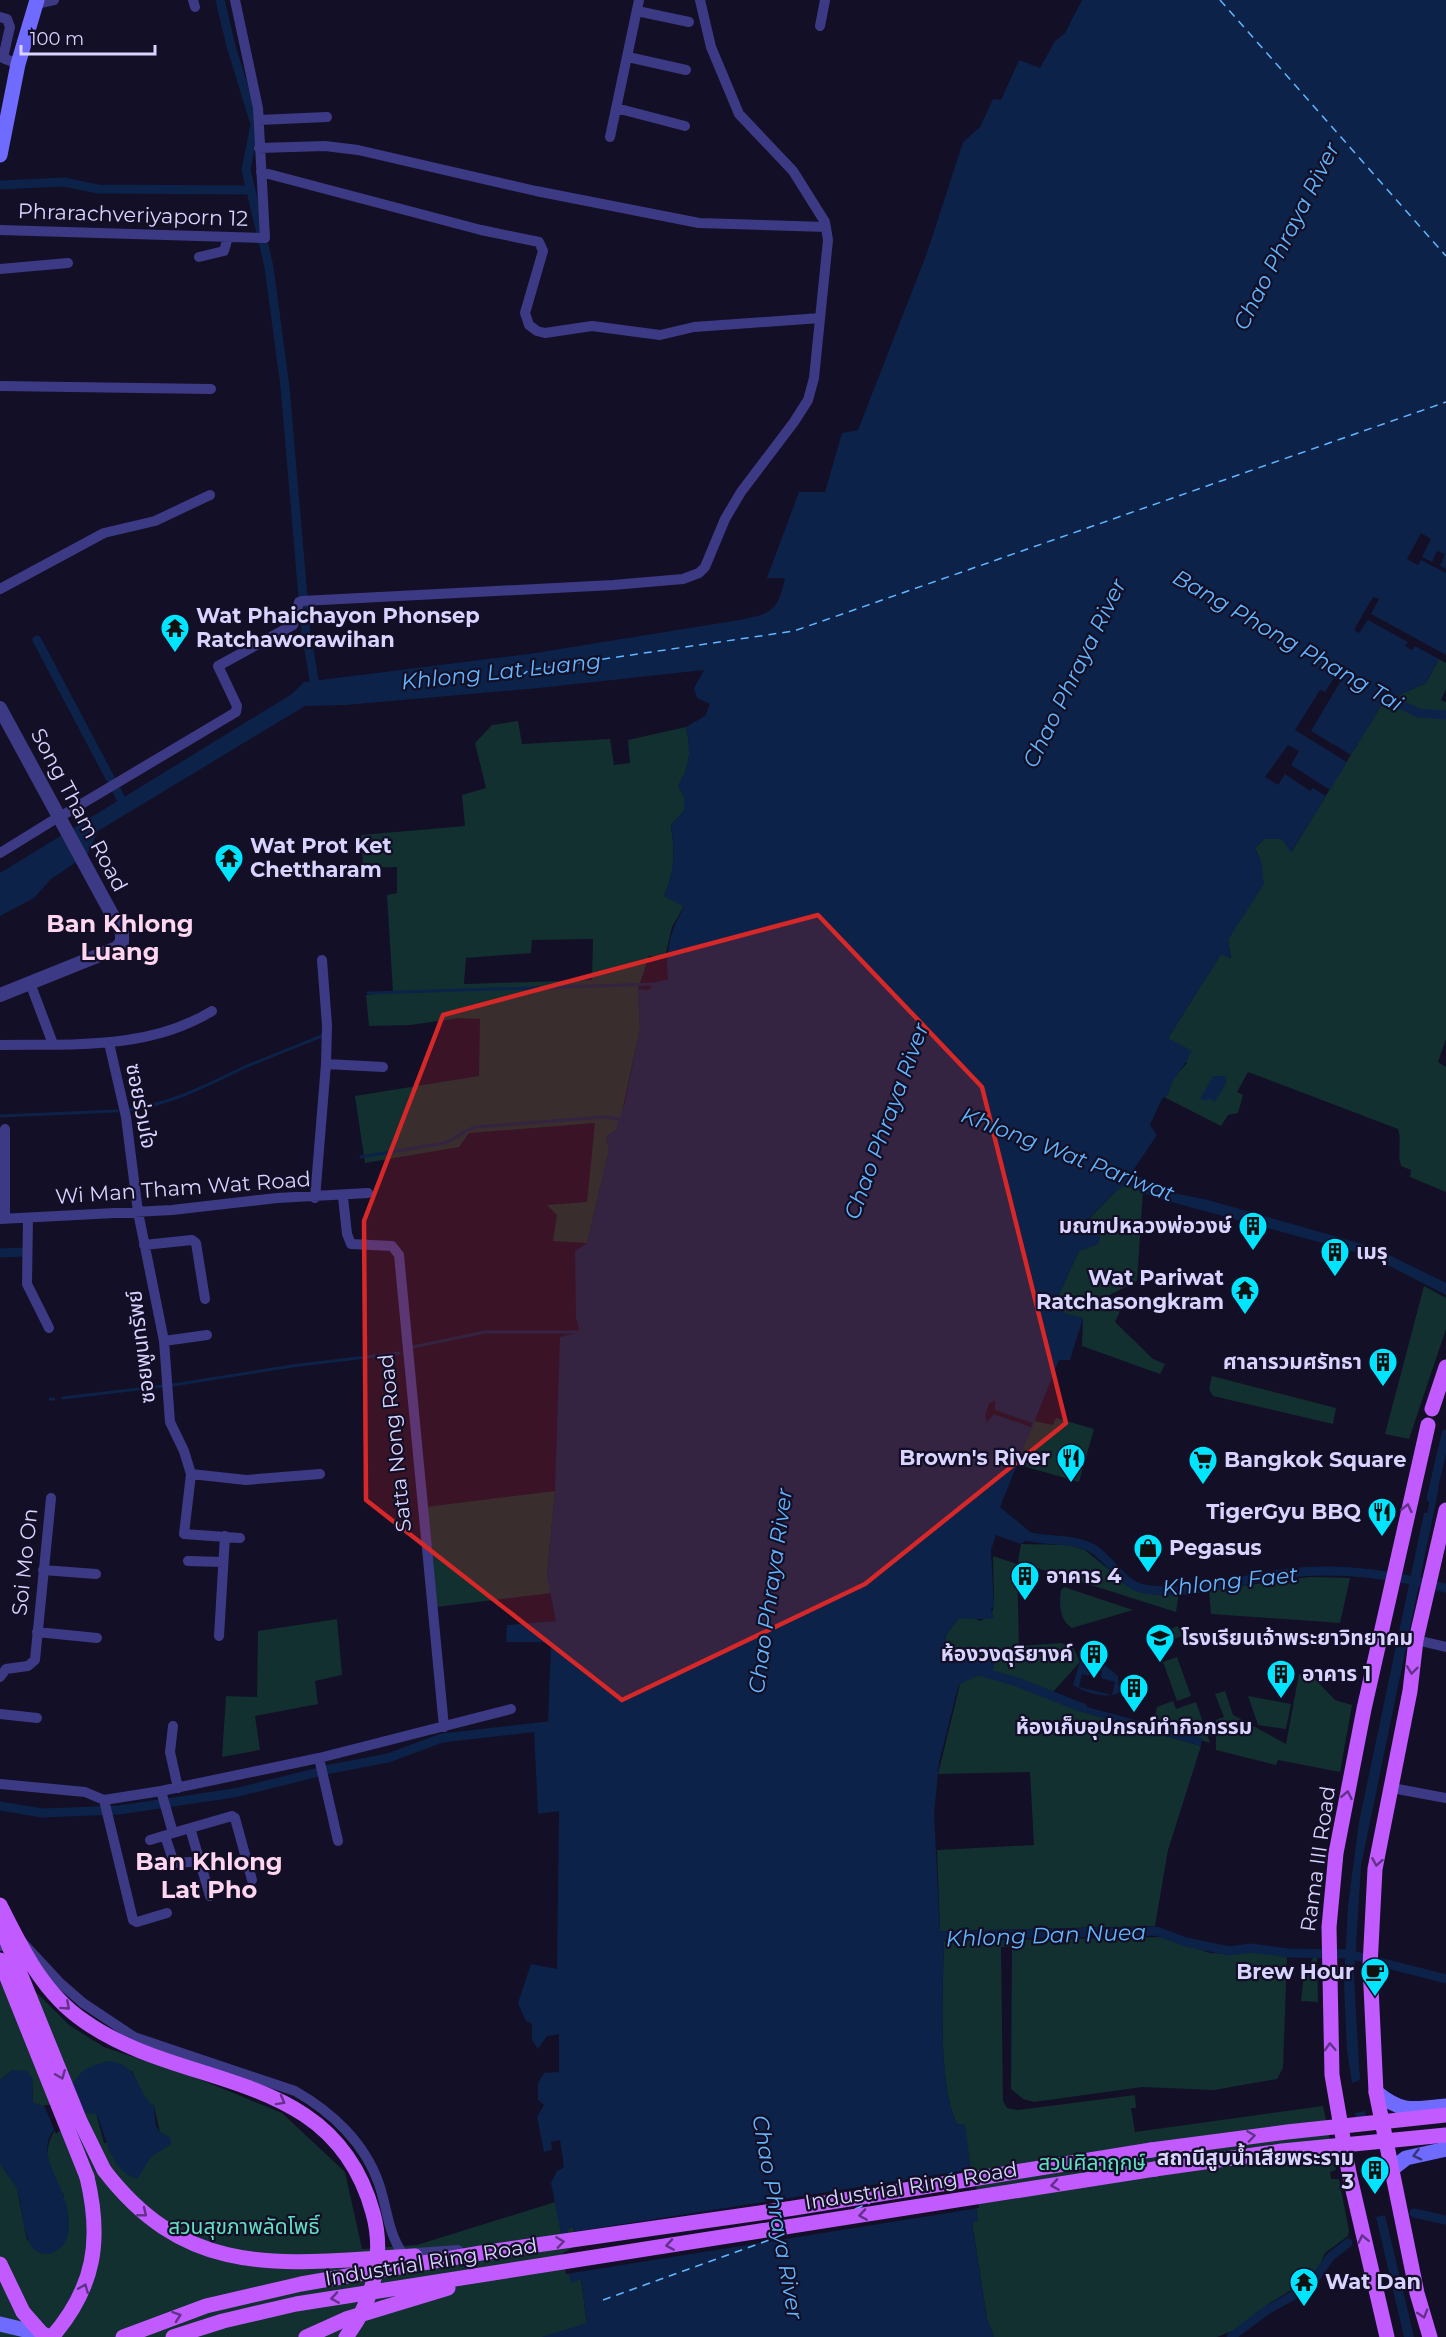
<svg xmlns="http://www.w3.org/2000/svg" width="1446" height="2337" viewBox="0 0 1446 2337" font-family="Montserrat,'Noto Sans Thai',sans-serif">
<rect width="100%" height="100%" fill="#130f26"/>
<path fill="#12302f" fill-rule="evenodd" d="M1439,659L1446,663V689L1441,700L1446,702V1039L1438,1062L1446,1067V1192L1410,1177L1411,1170L1401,1166C1397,1153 1402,1142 1398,1129L1248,1072L1237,1092L1243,1095L1238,1113L1228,1115L1221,1126L1164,1097L1168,1094L1172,1080L1187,1063L1168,1038L1221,954L1231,958L1228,940L1261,861L1255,848L1264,839H1282L1292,851L1382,704L1388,706L1401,694L1426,683Z
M518,721L522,744L610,739L614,765L630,763L628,740L686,727C691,751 691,765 678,786L684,796V811L671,825C675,852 675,871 664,896L684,906L672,927L665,957L649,956L638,989L640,1028L621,1117L616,1130L606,1137L609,1150L587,1243L553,1241L557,1215L547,1205L587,1202L595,1123L469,1133L459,1147L365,1163L355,1096L479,1076L480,1019L460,1018L410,1025L369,1026L366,995L393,992L387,895L397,893V867L363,868L361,835L465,826L462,795L486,788L475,743L492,725ZM593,939L592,980L464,984L466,958L531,953L532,940Z
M1125,1185L1143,1192L1137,1281L1100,1300L1121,1309L1115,1322L1153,1359L1165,1364L1160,1374L1082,1346L1083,1318L1065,1314L1058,1296L1079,1251L1097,1244L1100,1237L1089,1219L1116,1191Z
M1424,1286L1446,1298V1329L1409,1439L1385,1434Z
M1212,1376L1336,1408L1333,1424L1213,1396L1209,1389Z
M1056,1418L1094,1429L1079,1482L1016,1464L1034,1421L1053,1425Z
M555,1491L547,1576L551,1593L436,1607L426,1507Z
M1021,1544L1068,1545L1085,1550L1118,1577L1143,1592L1179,1593L1176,1612L1018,1562Z
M993,1556L1017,1564L1019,1646L1061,1643L1073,1647L1080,1662L1053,1692L1072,1703L1071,1707L1086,1713L1201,1746L1168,1850L1155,1926L940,1931L937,1850L1034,1845L1030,1772L938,1774L960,1684L994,1660L951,1658L944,1650L946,1635L958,1619L970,1617L980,1621L991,1616L994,1606Z
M1310,1577L1350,1578L1340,1623L1211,1614L1209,1590Z
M1064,1587L1133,1610L1072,1628C1059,1620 1059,1604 1061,1590Z
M337,1619L342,1675L315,1681L318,1704L255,1716L260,1750L222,1757L226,1696L257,1697L258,1631Z
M1178,1626L1182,1636L1155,1646L1152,1636Z
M1177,1657L1191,1696L1177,1701L1163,1662Z
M1299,1674L1314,1678L1335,1700L1352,1705L1340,1772L1278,1760L1276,1765L1216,1750V1720L1224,1717L1215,1694L1225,1691L1233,1715L1286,1744Z
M1248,1696L1291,1704L1286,1729L1258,1725Z
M1173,1701L1176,1709L1196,1702L1210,1743L1153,1725L1157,1707Z
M1162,1937L1210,1953L1226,1954L1250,1951L1287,1956L1283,2068L1277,2079L1214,2090L1142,2087L1034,2102L1023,2099L1011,2089L1012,1947H1001L1003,2101L1007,2108L1018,2110L1135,2095L1136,2108H1131L1135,2132L1323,2106L1336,2170L1330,2172L1331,2179H1339L1349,2231L1348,2236L1325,2253L1315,2276L1268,2304L1245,2326L1217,2337H994L987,2319L972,2222L978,2221L964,2125L957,2124C937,2083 943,1988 944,1941Z
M1313,1958H1317L1318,2002L1301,2001L1304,1974Z
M0,1982L31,1987L69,2025L104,2047L199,2079L282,2113L345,2172L362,2249L417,2245L555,2202L562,2237L567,2229L573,2226L579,2248L571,2282L581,2279L587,2324L543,2337H0V2162L17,2188L27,2241L64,2196C58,2185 50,2174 48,2162C44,2132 67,2109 96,2113L104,2143L160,2133L154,2106L145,2099L132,2071L47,2108L33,2103L32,2078L13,2070L0,2080Z"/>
<path fill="#0c2248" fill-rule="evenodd" d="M1082,0H1446V569L1440,566L1445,554L1437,551L1432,562L1422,557L1431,539L1421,533L1407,559L1418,565L1421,560L1446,573V655L1371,614L1379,599L1373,597L1354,630L1359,633L1368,620L1408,642L1405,646L1412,650L1415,646L1439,659L1426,683L1401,694L1388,706L1382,704L1351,755L1311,731L1340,682L1334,678L1325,692L1320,690L1295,730L1347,762L1330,790L1291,765L1299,751L1288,745L1265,777L1278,785L1285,774L1310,791L1313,788L1326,796L1291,852L1282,839H1264L1255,848L1261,861L1264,884L1228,940L1231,959L1221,954L1168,1038L1192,1051C1185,1067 1173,1076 1168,1094L1162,1099L1150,1125L1157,1135L1132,1172L1164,1191L1208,1200L1373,1247L1446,1283V1295L1370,1256L1153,1197L1125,1185L1116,1191L1089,1218L1100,1237L1098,1244L1079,1251L1058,1296L1065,1314L1083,1318L1070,1360H1059L1000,1507L1034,1535L1021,1544L996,1535L991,1550L994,1606L991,1609L994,1618C980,1621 971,1617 958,1619L946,1635L944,1649L951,1658L994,1660V1668L960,1684L958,1687L939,1763L934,1814L940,1931L944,1941C943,1988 937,2083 957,2124L965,2125L978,2221L972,2223L987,2319L994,2337H542L587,2323L581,2279L571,2283L565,2254L578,2248L574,2227L567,2229L568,2235L562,2238L551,2183L557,2171L564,2167L560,2140L551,2142L552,2150L544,2152L537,2117L544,2105L538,2100V2083L544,2073L559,2072V2034L547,2036L538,2049L532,2040V2024L526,2021L518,2003L531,1964L557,1969L559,1811L538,1814L534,1731L548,1723L551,1642H506L507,1625L556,1621L547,1576L555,1491L560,1337L580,1332L576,1318L575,1251L587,1243L609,1150L606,1137L616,1130L625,1102L640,1028L638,989L649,990L654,983L668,979C665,951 670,931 684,907L664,896C675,871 675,852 671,825L684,811V796L678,786C691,765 691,751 686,727L705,716L710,704L697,698L694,688L704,670L539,688L346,705L305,706L98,831L87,855L51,879L34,898L0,916V873L292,694L304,682L529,654L739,620C773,614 778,610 785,578H767L799,492H825L842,433L858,430L927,253L963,142L980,127L993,99L1001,100L1019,60L1040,68L1055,41L1065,33Z
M1213,1076H1225L1227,1081L1215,1102L1208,1098L1206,1101L1200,1099Z
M1433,1486L1439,1487L1361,1866L1354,1978L1360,2080L1352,2083L1347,2051L1344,1984L1348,1905L1359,1822L1424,1513H1427Z
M1086,1657L1100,1661L1118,1676L1119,1693C1107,1699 1084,1693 1073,1685L1080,1662ZM1091,1668L1102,1671L1101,1678L1115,1682L1112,1695L1079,1687L1082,1674L1089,1676Z
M1072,1703L1202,1738L1201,1746L1086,1713L1071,1707Z
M110,2061C141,2066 134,2090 154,2106C156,2123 153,2131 170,2137L171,2144L151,2157L137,2179C107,2168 108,2138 96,2114C83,2112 72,2114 62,2122C32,2145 56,2173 64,2197C70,2215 75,2245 52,2253C21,2262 24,2208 17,2190C14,2180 3,2173 0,2162C0,2143 0,2101 0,2080L13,2070L27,2071L32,2078L33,2103L47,2108L63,2102C77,2076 79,2067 110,2061Z
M1365,2111L1376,2165L1366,2167L1355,2113Z
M1385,2215L1414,2337H1404L1376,2217Z"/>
<path fill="#130f26" d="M995,1400V1410L1032,1423L1031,1427L994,1414L987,1422L985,1416L989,1404Z
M44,2105H52L72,2119L56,2134Z
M1369,2117L1378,2157L1361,2159L1353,2119Z
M974,2169L979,2208L566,2274L562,2254L575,2246L572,2232Z"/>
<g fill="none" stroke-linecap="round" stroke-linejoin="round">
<path stroke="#0c2248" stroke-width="3" d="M368,993L657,984
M129,1110C176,1102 203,1087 245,1067C271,1056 297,1046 322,1036
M1,1116L117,1111
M361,1157L445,1143C457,1138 463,1130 476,1127L606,1117L623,1120
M413,1347L485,1332H583
M173,1385L292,1366L399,1353
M63,1398L163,1386
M50,1399H54"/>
<path stroke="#0c2248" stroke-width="9" d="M220,0L231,46L255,124L246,170L269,267L285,387L306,632L316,691
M0,185L64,182L98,189L251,190
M37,640L110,778
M1383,695L1418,713L1446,715
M117,791L124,805
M0,1253L25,1252
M1431,1498L1446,1434
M1019,1534C1042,1543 1074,1536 1095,1550C1111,1561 1123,1585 1144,1589C1191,1597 1242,1578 1288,1573C1346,1567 1391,1575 1446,1588
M972,1669L1017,1682L1083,1708
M325,1770L388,1758L442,1738L556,1725
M0,1806L42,1813L119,1810L234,1793L315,1773
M930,1936L1156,1931L1186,1942L1229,1951L1251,1948L1289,1953L1348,1954L1446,1979
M1414,2213L1446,2220
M1231,2337L1267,2310L1310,2286L1330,2257L1348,2243"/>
<path stroke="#62b6ff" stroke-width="1.5" stroke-dasharray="8 6" stroke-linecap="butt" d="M1220,0L1446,256
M521,676L529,670L794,631L1446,402
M945,2176L955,2172
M855,2209L870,2203
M603,2300L783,2235"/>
<path stroke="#3d3a85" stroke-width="10" d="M193,0L195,7
M36,4L54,0
M637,11L689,22
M0,17L7,19L10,27L3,58L18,64
M820,26L825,0
M628,57L686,70
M616,108L685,126
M259,120L327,117
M610,137L639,0
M259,148L325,146L358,150L536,191L699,223L826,227
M261,172L481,230L539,242L543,251L525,313L529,325L537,331L545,333L592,326L660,335L694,327L820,318
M0,230L265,238L258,108L235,0
M199,257L224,251L228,237
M0,269L68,263
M0,386L211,389
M0,589L104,533L155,521L210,495
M63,815L236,712L237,706L218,666L293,625L299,602L302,601L613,585L683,579L699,573L705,567L725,519L741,492L794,422L808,400L814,378L828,240L825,222L793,171L739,114L711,47L700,0
M0,853L52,821
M30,983L53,1044
M109,1043L126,1117L138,1212L164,1341L170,1422L184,1451L191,1474L184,1534L240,1538
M0,1045C73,1044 148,1050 212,1011
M326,1064L383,1067
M5,1129V1219
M343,1197L347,1234L351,1244L392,1246L399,1255L444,1727
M315,1198L326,1064L327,1025L322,960
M28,1218L27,1284L49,1328
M0,1219L172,1210L277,1198L368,1193
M144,1245L192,1240L196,1243L205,1299
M164,1341L207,1335
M191,1474L246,1480L320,1474
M188,1561L223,1562
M43,1570L96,1574
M37,1632L97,1638
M219,1636L225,1536
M1416,1640L1446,1647
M0,1677L6,1669L28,1666L35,1660L51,1498
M0,1714L37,1718
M173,1726L170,1752L178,1788
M319,1758L338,1841
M0,1784L85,1792L104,1800L161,1791L319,1758L511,1709
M1392,1788L1446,1798
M161,1791L173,1833L232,1816L235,1818L252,1880
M104,1800L133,1920L137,1922L167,1913
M190,1828L210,1896
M165,1836L174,1863L191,1862
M150,1840L170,1834
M0,1946L21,1941L59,1982L83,2003L134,2037L295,2091C332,2112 365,2143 379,2184C387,2207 388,2234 403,2254L458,2250"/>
<path stroke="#3d3a85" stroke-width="14" d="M0,708L122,933V942L117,948L0,995"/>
<path stroke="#6f6bff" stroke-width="15" d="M0,155L18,64L37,0
M1376,2092C1403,2114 1413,2109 1446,2106
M1392,2169L1406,2158L1446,2149
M0,2324L50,2336"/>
<path stroke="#c25bff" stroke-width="15" d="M1432,1409L1446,1367
M0,1960L87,2177
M104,2170C191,2284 288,2262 415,2256
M0,2264L23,2312
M123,2337L206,2306L301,2284L481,2253L794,2208L1151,2150
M173,2337L223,2321L296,2304L1155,2169
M306,2337L346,2319L448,2288
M1387,2337L1349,2173L1332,2075L1329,1927L1336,1853L1364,1709L1428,1425
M1430,2337L1417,2293L1376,2092L1370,1966L1375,1869L1410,1691L1416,1640L1446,1510"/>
<path stroke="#c25bff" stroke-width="15" d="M0,1905C22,1949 43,1993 84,2021C184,2092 333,2066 373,2213C385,2256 373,2302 346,2337
M2,1929L80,2121L104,2170
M1151,2150L1287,2132L1446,2115
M1155,2169L1282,2151L1446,2135
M23,2312L45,2337
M52,2337C95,2287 102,2240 87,2177"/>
</g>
<defs><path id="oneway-chevron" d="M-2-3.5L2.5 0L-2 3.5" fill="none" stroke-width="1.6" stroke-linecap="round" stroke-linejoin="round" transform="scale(1.5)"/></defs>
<g stroke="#623188">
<use href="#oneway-chevron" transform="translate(1407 1508) rotate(-77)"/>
<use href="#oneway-chevron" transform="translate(1412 1670) rotate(97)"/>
<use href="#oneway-chevron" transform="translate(1347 1795) rotate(-79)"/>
<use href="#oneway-chevron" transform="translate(1377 1862) rotate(100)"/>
<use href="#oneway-chevron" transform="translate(66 2006) rotate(42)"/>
<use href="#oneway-chevron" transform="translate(1330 2047) rotate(-93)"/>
<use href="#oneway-chevron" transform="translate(61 2075) rotate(68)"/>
<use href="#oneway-chevron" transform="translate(281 2101) rotate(29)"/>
<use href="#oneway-chevron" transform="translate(1251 2136) rotate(-8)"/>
<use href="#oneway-chevron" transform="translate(1055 2185) rotate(171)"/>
<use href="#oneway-chevron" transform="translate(143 2213) rotate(39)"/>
<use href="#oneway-chevron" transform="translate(863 2215) rotate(171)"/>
<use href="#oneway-chevron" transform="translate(1363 2239) rotate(-102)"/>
<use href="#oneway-chevron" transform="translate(560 2242) rotate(-8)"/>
<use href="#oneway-chevron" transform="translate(670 2245) rotate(171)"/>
<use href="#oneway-chevron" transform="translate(84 2288) rotate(-68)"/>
<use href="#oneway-chevron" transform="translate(335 2298) rotate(171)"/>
<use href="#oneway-chevron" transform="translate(1423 2314) rotate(73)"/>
<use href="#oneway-chevron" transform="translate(177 2316) rotate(-19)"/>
</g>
<use stroke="#38347d" href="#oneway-chevron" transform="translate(1417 2155) rotate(166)"/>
<path fill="#d62828" fill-opacity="0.2" stroke="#d62828" stroke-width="4.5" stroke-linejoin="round" d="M818,915L982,1087L1066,1423L865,1584L622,1700L366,1500L364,1221L443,1015Z"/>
<defs>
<g id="temple-pin" transform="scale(1.5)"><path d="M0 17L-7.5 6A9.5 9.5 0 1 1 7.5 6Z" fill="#00e5ff" stroke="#130f26"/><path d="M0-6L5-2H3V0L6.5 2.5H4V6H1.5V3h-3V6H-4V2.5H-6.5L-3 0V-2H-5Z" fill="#111"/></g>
<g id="building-pin" transform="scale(1.5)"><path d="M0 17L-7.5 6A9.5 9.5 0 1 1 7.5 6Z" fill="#00e5ff" stroke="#130f26"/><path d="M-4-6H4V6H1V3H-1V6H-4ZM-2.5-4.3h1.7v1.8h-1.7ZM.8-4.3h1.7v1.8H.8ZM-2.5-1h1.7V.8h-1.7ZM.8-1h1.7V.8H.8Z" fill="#111"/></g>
<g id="restaurant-pin" transform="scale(1.5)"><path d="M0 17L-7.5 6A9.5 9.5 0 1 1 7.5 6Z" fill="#00e5ff" stroke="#130f26"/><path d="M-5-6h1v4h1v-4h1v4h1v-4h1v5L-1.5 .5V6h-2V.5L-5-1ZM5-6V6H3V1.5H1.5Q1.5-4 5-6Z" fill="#111"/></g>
<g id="supermarket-pin" transform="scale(1.5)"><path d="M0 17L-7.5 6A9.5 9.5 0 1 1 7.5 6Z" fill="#00e5ff" stroke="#130f26"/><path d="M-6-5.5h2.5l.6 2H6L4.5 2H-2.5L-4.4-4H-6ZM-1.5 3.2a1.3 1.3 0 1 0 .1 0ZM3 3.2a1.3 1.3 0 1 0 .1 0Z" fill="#111"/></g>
<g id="shop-pin" transform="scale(1.5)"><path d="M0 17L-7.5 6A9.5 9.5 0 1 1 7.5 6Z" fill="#00e5ff" stroke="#130f26"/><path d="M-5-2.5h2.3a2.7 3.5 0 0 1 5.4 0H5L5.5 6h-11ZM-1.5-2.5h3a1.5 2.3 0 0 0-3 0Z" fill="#111"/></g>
<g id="school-pin" transform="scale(1.5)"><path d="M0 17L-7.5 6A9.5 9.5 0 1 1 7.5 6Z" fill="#00e5ff" stroke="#130f26"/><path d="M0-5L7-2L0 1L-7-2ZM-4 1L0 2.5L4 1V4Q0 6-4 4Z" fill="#111"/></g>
<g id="cafe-pin" transform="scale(1.5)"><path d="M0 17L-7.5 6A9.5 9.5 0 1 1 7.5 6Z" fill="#00e5ff" stroke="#130f26"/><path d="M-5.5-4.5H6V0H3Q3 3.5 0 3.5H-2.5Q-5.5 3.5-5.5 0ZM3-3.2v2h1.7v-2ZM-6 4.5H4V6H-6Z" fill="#111"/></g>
</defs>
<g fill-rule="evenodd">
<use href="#temple-pin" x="175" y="628"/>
<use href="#temple-pin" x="229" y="858"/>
<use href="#building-pin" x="1253" y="1226"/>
<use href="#building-pin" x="1335" y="1252"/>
<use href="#temple-pin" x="1245" y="1290"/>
<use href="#building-pin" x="1383" y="1362"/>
<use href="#restaurant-pin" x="1071" y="1458"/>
<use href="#supermarket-pin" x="1203" y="1460"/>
<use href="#restaurant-pin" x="1382" y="1512"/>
<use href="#shop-pin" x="1148" y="1548"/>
<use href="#building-pin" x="1025" y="1576"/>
<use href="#school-pin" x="1160" y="1638"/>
<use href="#building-pin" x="1094" y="1654"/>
<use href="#building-pin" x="1281" y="1674"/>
<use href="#building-pin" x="1134" y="1688"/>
<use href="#cafe-pin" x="1375" y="1972"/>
<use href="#building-pin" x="1375" y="2170"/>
<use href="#temple-pin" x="1304" y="2282"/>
</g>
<g text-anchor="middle" stroke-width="4.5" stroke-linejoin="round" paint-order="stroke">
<g font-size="21" fill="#d9d4ff" stroke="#130f26">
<text transform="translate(133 215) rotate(2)" y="7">Phrarachveriyaporn 12</text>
<text transform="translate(79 810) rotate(62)" y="7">Song Tham Road</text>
<text transform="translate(141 1106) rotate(79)" y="7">ซอยร่วมใจ</text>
<text transform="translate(183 1188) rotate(-4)" y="7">Wi Man Tham Wat Road</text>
<text transform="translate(141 1347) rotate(-97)" y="7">ซอยพูนทรัพย์</text>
<text transform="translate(395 1443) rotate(-96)" y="7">Satta Nong Road</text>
<text transform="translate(25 1562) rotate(-84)" y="7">Soi Mo On</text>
<text transform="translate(1318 1859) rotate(-82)" y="7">Rama III Road</text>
<text transform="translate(911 2186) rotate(-9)" y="7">Industrial Ring Road</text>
<text transform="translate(431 2262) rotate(-9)" y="7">Industrial Ring Road</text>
</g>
<g font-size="21" font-weight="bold" fill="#d9d4ff" stroke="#130f26" text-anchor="start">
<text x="196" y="623">Wat Phaichayon Phonsep<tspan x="196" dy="24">Ratchaworawihan</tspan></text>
<text x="250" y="853">Wat Prot Ket<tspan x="250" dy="24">Chettharam</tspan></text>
<text x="1232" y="1233" text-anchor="end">มณฑปหลวงพ่อวงษ์</text>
<text x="1356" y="1259">เมรุ</text>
<text x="1224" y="1285" text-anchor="end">Wat Pariwat<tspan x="1224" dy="24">Ratchasongkram</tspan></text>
<text x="1362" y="1369" text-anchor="end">ศาลารวมศรัทธา</text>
<text x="1050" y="1465" text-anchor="end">Brown's River</text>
<text x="1224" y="1467">Bangkok Square</text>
<text x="1361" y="1519" text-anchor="end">TigerGyu BBQ</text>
<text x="1169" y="1555">Pegasus</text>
<text x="1046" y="1583">อาคาร 4</text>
<text x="1181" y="1645">โรงเรียนเจ้าพระยาวิทยาคม</text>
<text x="1073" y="1661" text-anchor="end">ห้องวงดุริยางค์</text>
<text x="1302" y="1681">อาคาร 1</text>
<text x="1134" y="1734" text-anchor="middle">ห้องเก็บอุปกรณ์ทำกิจกรรม</text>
<text x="1354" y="1979" text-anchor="end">Brew Hour</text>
<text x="1354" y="2165" text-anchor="end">สถานีสูบน้ำเสียพระราม<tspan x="1354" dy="24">3</tspan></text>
<text x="1325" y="2289">Wat Dan</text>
</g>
<g font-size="21" fill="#5fe0c0" stroke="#130f26">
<text x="1092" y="2170">สวนศิลาฤกษ์</text>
<text x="244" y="2234">สวนสุขภาพลัดโพธิ์</text>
</g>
<g font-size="22" font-style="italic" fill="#62b6ff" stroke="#130f26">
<text transform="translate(1286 236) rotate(-63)" y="8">Chao Phraya River</text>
<text transform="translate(1288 640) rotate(30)" y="8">Bang Phong Phang Tai</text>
<text transform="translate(501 671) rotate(-6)" y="8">Khlong Lat Luang</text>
<text transform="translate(1074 673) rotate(-64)" y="8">Chao Phraya River</text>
<text transform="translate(886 1121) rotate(-70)" y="8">Chao Phraya River</text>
<text transform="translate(1068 1154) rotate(21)" y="8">Khlong Wat Pariwat</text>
<text transform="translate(1230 1581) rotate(-6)" y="8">Khlong Faet</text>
<text transform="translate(770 1591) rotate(-82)" y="8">Chao Phraya River</text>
<text transform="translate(1046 1935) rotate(-2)" y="8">Khlong Dan Nuea</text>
<text transform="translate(778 2217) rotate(80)" y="8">Chao Phraya River</text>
</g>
<g font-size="24" font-weight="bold" fill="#ffd6f0" stroke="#130f26">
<text x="120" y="932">Ban Khlong<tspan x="120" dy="28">Luang</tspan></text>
<text x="209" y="1870">Ban Khlong<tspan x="209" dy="28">Lat Pho</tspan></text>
</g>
</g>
<path d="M21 45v9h134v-9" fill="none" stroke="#d9d4ff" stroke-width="3"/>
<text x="30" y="45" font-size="18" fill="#d9d4ff" stroke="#130f26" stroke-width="4.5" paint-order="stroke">100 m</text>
</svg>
